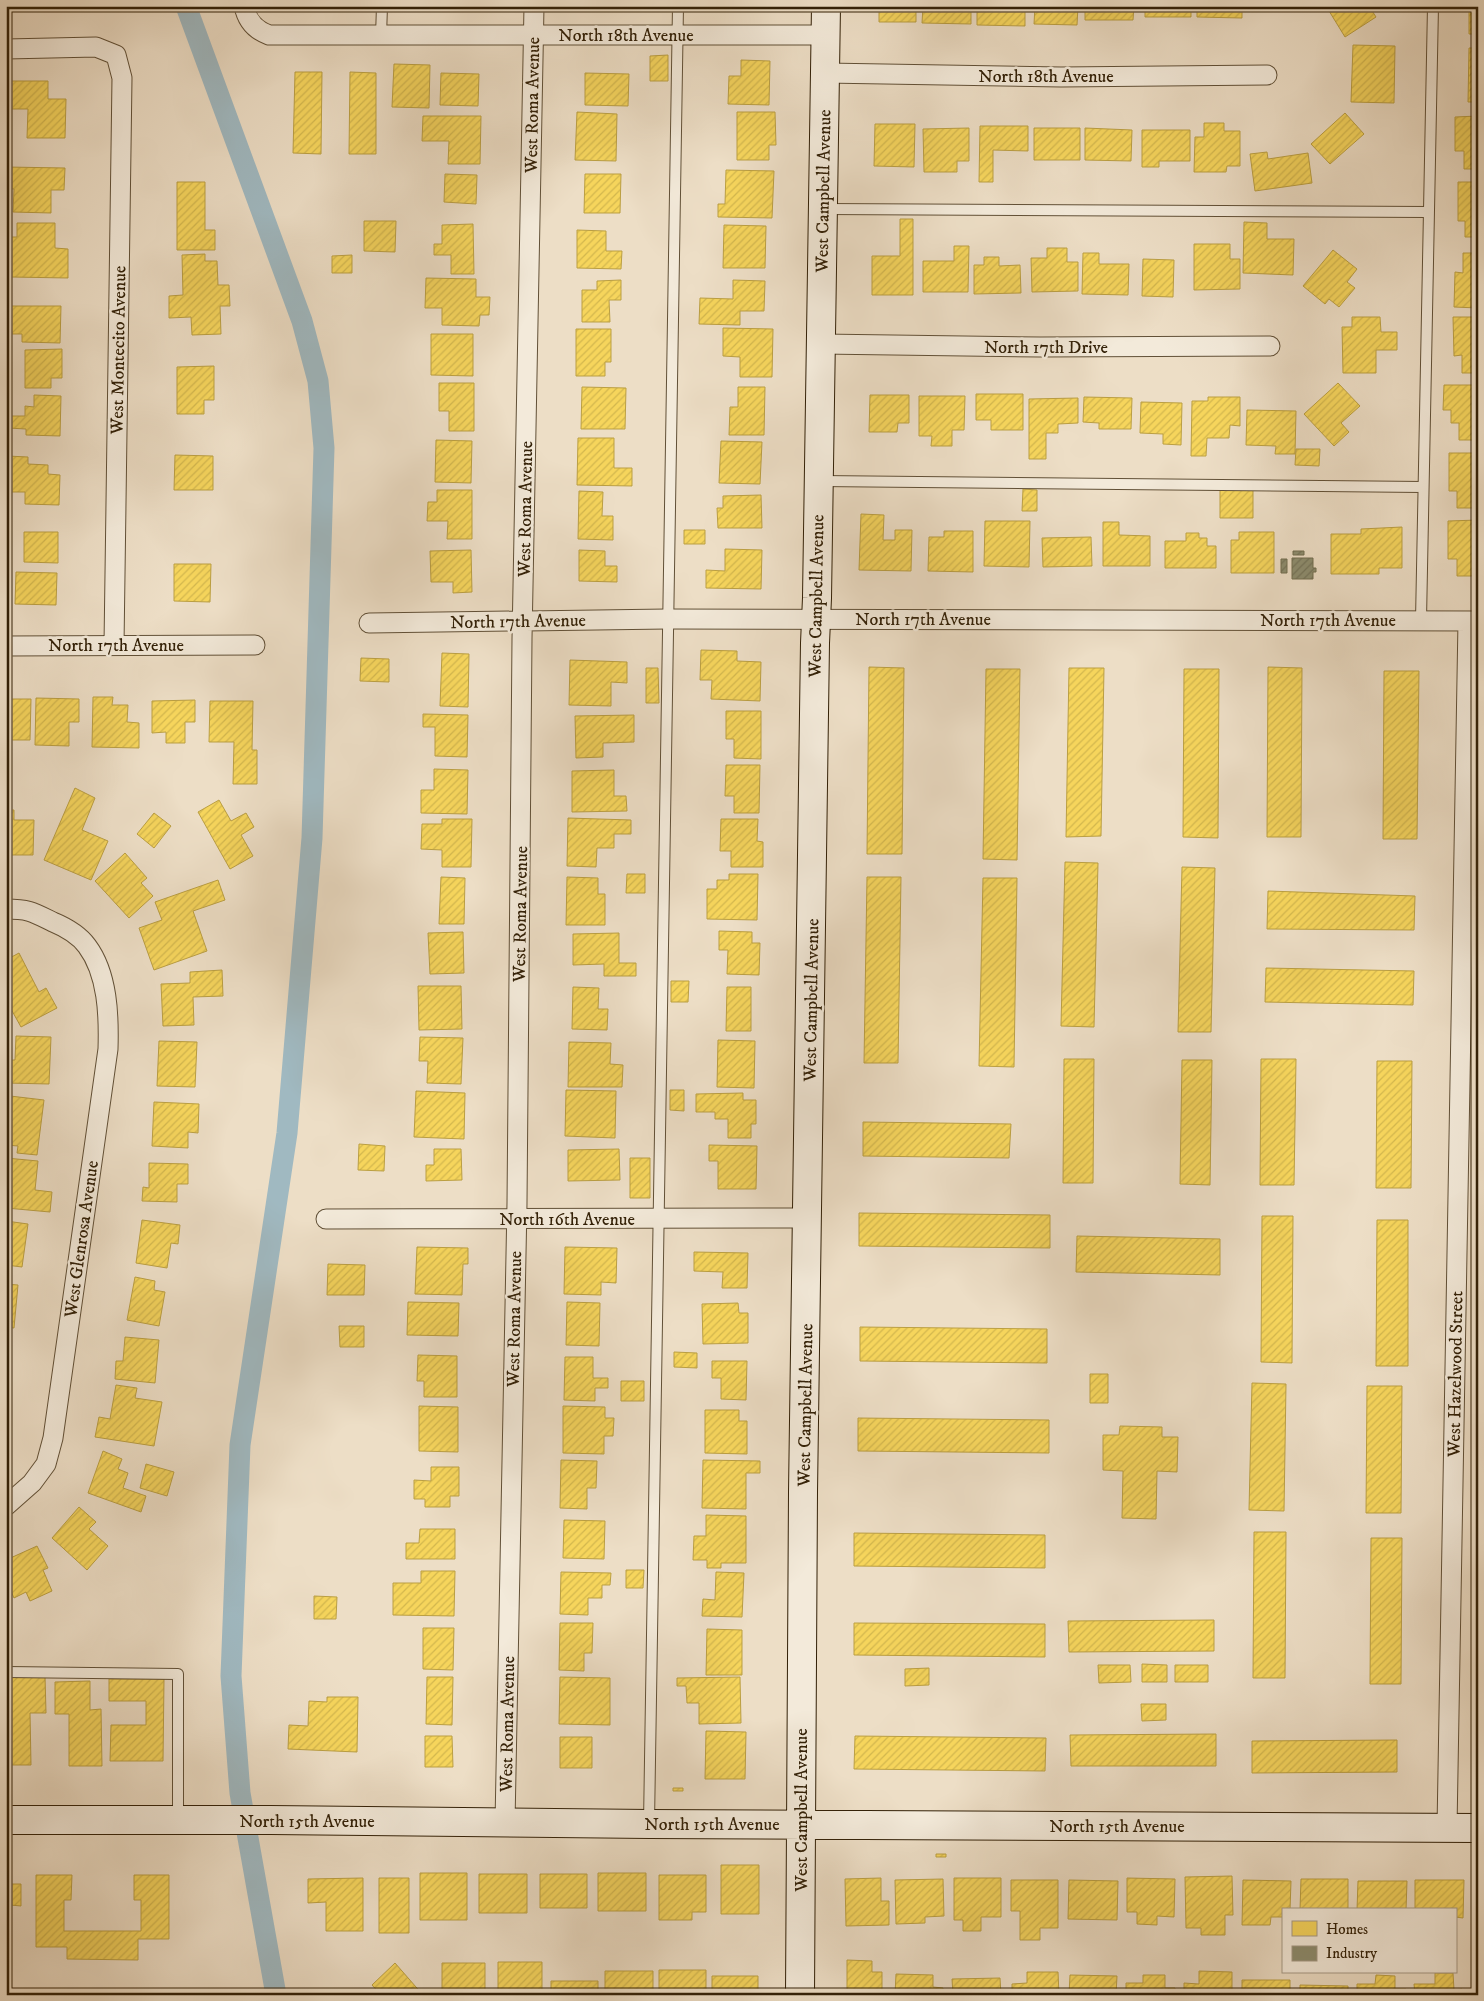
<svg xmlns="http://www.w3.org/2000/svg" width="1484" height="2001" viewBox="0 0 1484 2001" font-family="'IM FELL DW Pica',serif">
<defs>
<pattern id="homes-hatch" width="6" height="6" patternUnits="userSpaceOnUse" patternTransform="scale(1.25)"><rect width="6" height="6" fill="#f6d55c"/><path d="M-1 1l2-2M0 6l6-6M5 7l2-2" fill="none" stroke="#d3b74e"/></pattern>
<pattern id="industry-hatch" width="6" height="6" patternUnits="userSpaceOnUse" patternTransform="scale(1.25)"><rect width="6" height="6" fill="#8c8c6e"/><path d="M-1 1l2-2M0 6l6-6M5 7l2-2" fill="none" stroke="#737258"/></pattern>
</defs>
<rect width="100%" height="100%" fill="#eddec6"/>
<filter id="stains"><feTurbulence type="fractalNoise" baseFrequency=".004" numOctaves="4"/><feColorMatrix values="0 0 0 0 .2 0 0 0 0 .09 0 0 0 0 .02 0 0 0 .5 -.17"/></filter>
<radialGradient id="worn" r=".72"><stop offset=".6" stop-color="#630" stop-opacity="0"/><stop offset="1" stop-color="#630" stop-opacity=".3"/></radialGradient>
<path fill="url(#homes-hatch)" stroke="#bb9f42" d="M284,6H311V7Z
M879,6H916V22H879Z
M923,6H971V24L922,23Z
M977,6H1025V26L977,25Z
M1035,6H1078L1077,25L1034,24Z
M1085,6H1134L1133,20H1085Z
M1145,6H1191V17H1145Z
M1197,6H1242V18L1197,17Z
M1326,6H1369L1376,17L1345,37Z
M1469,6H1478V34H1469Z
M1353,45L1395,46L1394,103L1351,102Z
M1469,48H1478V102H1468Z
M668,55V81H650V56Z
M741,60L770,61L769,105L728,104L729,76H741Z
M394,64L430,65L429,108L392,107Z
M295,72H322L321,154L293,153Z
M350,72L376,73V154H349Z
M441,73L479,74L478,106L440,105Z
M585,73L629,74L628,106L585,105Z
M8,81H48V99H66L65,138H27L28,109H8Z
M577,112L617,114L616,161L575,160Z
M737,112H775L776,145H769V160H737Z
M1345,113L1364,134L1330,164L1311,144Z
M423,116H481L480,164H448L449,141H422Z
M1478,116V169H1464V151H1455V117Z
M1204,123H1224V131H1240V166H1227L1226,172H1194L1195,137H1204Z
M875,124H915L914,167L874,166Z
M980,126H1028V151L993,150V182H979Z
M969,128V161H957V172H924L923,129Z
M1034,128H1080V160H1034Z
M1085,128L1132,130L1131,161L1085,160Z
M1142,130H1190V161H1159V167H1142Z
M1267,152L1268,159L1308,153L1312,183L1255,191L1250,154Z
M6,167L65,168L64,190H51V213L13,212L14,189H6Z
M726,170L774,171L772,218L718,217V204H725Z
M445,174L477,175L476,204L444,202Z
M585,174H621L620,213H584Z
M177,182H205V230H215V250H177Z
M1458,182H1478V237H1465V221H1458Z
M6,219H9L8,241H6Z
M900,219H913V295H872V256H900Z
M364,221H396L395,252L364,251Z
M1244,222L1267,223V239H1294L1293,275L1243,273Z
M17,223H55V248L68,249V278L11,277V237H17Z
M473,224L474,274H451V255H434V244H442V225Z
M724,225L766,226L765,268H723Z
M577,230L606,231V251H622L621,269L577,268Z
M1194,244H1230V259H1240V289L1194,290Z
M954,246H969L968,292H923V261H954Z
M1047,248H1067V262H1078V291L1032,292L1031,258H1047Z
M1333,250L1357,269L1347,282L1355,288L1339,307L1329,299L1325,304L1303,286Z
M1083,253H1099V264H1129L1128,295L1082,294Z
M1463,253H1478V308L1454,307L1455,272L1463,273Z
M205,254V261H217L218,285H229L230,306H220L221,334L192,335L191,317L169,318V296L183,295L182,255Z
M352,255V273H332V256Z
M984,257H999V266L1020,265L1021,293L974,294V265H984Z
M1143,259L1174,260L1173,297L1142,296Z
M426,278L476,279V297H490L489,315H480L479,326L442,325V308H425Z
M621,280V300H609L610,322H582V290H597V281Z
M733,280L765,281L764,311H740V325L699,324L700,298L733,299Z
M11,306H61L60,343L22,342V334H11Z
M1352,317H1380L1381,332H1397V350H1376V373H1343L1342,327H1352Z
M1453,317H1478V373H1462V355L1454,356Z
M723,328L773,329L772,377H740V357L723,356Z
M576,329H611V362H605V376H576Z
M431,334H473V376L431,375Z
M62,349V378H51V388H25V350Z
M214,366V400H204V414H177V367Z
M439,383H474V431H449V411H439Z
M1338,383L1360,406L1341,423L1349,432L1334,446L1304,414Z
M1444,385H1478V440H1459V423H1451V410H1443Z
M582,387L626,388L625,429H581Z
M738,387H765L764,435H729L730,407H738Z
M976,394H1023V430H991V420H976Z
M34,395L61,396L60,436L26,435V429L8,428V416H25V406L34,407Z
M870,395H909V423H898L897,432H869Z
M919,396H965L964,430H952V446H931L932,436H919Z
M1084,397L1132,398L1131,429H1099V423L1083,422Z
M1208,397H1240V426L1230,425L1229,438H1207L1206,456H1191L1192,401H1208Z
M1078,398V423L1058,424V433H1046V459H1029V399Z
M1141,402L1182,403L1181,445L1163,444V434L1140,433Z
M1247,410L1296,411L1295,454H1275L1276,446L1246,445Z
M578,438H614V468H632V486L577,485Z
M436,440L472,441L471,483L435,482Z
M721,441L762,442L760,484L719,483Z
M1296,449H1320L1319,466L1295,465Z
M1449,453H1478V508H1457V491H1449Z
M175,455L213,456V490H174Z
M7,456L28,457V464L48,465V474L60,475L59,505L25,504V492H7Z
M1023,489L1037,490V511H1022Z
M1220,489H1253V518H1220Z
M437,490H472V539H447L448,521H427L428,502H437Z
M579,491L603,492L602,516H613V540L578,539Z
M761,495L762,528H718L717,508H723V496Z
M861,514L884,515L883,540H895V530H912L911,571L859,570Z
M1478,520V590H1474L1473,576H1457V559H1448V521Z
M985,521H1030L1029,567L984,566Z
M1103,522H1119V535L1150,536V566H1103Z
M1402,527V568H1379V574H1331V534H1361V529Z
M684,530H705V544H684Z
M944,531H973V572L928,571L929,537H944Z
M24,532H58V563L24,562Z
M1239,532H1274V573H1231V540H1239Z
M1186,533H1199V538H1207V546H1216V568H1165V541H1186Z
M1091,537L1092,566L1043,567L1042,538Z
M725,549L762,550L761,589L706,588V570L725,571Z
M471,550L472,592L453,593V582H431L430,551Z
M579,550L605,551V566H617V582L579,581Z
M174,564H211L210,602L174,601Z
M16,572L57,573L56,605L15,604Z
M701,650L737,651V661L761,662L760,701L711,699L712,680H700Z
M442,653L469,654L468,707L440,706Z
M361,658L389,659V682L360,681Z
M570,660L627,662V683L611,682V706L569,705Z
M869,667L904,668L902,854H867Z
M1268,667L1302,668L1301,837H1267Z
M646,668H658L659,703H646Z
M1069,668H1104L1101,836L1066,837Z
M986,669H1020L1017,860L983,859Z
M1184,669H1219L1218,838L1183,837Z
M1384,671H1419L1417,839H1383Z
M93,697H113L112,705H128L127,722L139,723V748L92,747Z
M36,698L79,699V722H69V746L35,745Z
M6,699H31L30,740H6Z
M195,700V722H185V743H166V732L152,733V701Z
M210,701H253L252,750H257V784H233L234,742H209Z
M726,711H761V759L734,758V739H726Z
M423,714L468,715L467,757L435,756V727H423Z
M634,715V742L603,743V757L576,758L575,716Z
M726,765H760L759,813H734V796H725Z
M434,769L468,770L467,814L421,813V790H434Z
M614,770V796H626L627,811L572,812V771Z
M75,788L95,798L82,830L108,841L91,880L44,860Z
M219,800L231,821L246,813L254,827L241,835L253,856L230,869L198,812Z
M6,810H14V820H34L33,855H6Z
M154,813L171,826L154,848L137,834Z
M568,818L631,820V834H614V848H597L596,867L567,866Z
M442,819H472L471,867H442V850L421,849L422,824H442Z
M721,819H758L757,841L763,842V867H731V851H720Z
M125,853L147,878L141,883L153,896L129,918L95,881Z
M1065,862L1098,863L1094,1027L1061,1026Z
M1182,867L1215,868L1211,1032H1178Z
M627,874H645V893H626Z
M729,874H758L757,920L707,919V889H717V880H729Z
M441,877L465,878L464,924H439Z
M567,877L598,878V894H605V925H566Z
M867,877H901L898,1063H864Z
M983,878H1017L1014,1067L979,1066Z
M218,880L225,900L193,911L207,951L154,970L139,928L162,920L155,902Z
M1268,891L1415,896L1414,930L1267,929Z
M719,931L752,932V943H760L759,975L727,974L728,950H719Z
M463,932L464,973L430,974L428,933Z
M619,933V963H636V976H604V964L573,965V934Z
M19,953L39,992L46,988L57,1008L21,1027L6,1000V960Z
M1266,968L1414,971L1413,1005L1265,1002Z
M222,970L223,996L193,997L194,1025L163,1026L161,984L190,983V972Z
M671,981H689L688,1002H671Z
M418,986H461L462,1029L419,1030Z
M573,987L599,988L598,1009H608L607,1030L572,1029Z
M727,987H751V1031H726Z
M16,1036L51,1037L49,1084L6,1083V1060H15Z
M420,1037L463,1038L461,1084L427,1083L428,1061H419Z
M718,1040L755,1041L754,1088L717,1087Z
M159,1041L197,1042L195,1087L157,1086Z
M569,1042L611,1043L610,1064L623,1065L622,1087H568Z
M1064,1059H1094L1093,1183H1063Z
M1261,1059H1296L1294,1185H1260Z
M1182,1060H1212L1210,1185L1180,1184Z
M1377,1061H1412L1411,1188H1376Z
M566,1090L616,1091L615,1138L565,1136Z
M670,1090H684V1111L670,1110Z
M416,1091L465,1093L464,1139L414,1137Z
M743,1093V1100H756V1124H751V1138H728V1119H715V1112H696V1094Z
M10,1096L44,1100L37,1155L17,1153L18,1146L6,1145Z
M154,1102L199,1104L198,1133L188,1132V1148L152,1146Z
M863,1122L1011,1124L1009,1158L863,1156Z
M359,1144L385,1146L384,1171L358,1170Z
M709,1145L757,1146L756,1189H718V1161H709Z
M434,1149H461L462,1180L426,1181V1165H434Z
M619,1149L620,1180L568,1181V1150Z
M6,1158L38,1161L35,1190L52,1192L50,1212L6,1208Z
M630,1158H650V1198H630Z
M149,1163L188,1164V1184H177V1202L142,1201L143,1187L149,1188Z
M859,1213L1050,1215V1248L859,1246Z
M1262,1216H1293L1292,1363L1261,1362Z
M142,1220L180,1225L178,1244L171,1243L167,1268L136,1263Z
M1377,1220H1408V1366H1376Z
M6,1221L28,1224L22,1267L6,1265Z
M1077,1236L1220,1239V1275L1076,1272Z
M417,1247L468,1248V1264H463L462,1295L415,1294Z
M565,1247L617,1248L616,1283L601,1282V1295L564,1294Z
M694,1252L748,1253L747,1288H722L723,1272L694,1271Z
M328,1264L365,1265L364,1295H327Z
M135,1277L155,1281L154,1290L165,1292L159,1326L127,1320Z
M6,1284L18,1285L14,1328L6,1327Z
M408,1302L459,1303L458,1336L407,1335Z
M567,1302L600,1303L599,1346L566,1345Z
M738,1303L739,1313H748V1343L703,1344L702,1304Z
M339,1326H364V1347H340Z
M860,1327L1047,1329V1363L860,1361Z
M125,1337L159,1340L155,1383L115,1379L116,1361H123Z
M674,1352L697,1353V1368L674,1367Z
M418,1355L457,1356V1397H424V1381H417Z
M565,1357H593V1378H608V1388H595V1401L564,1400Z
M712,1361H747L746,1400L721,1399V1378H712Z
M1090,1374H1108V1403H1090Z
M621,1381H644V1401H621Z
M1252,1383L1286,1384L1284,1511L1249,1510Z
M116,1385L137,1388L135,1398L162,1402L154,1446L95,1437L99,1417L110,1419Z
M1367,1386H1402L1401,1513H1366Z
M419,1406L458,1407V1452L419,1451Z
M563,1406L605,1407V1418H614L613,1436H604V1454L563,1453Z
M705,1410H739V1421H747V1454L705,1453Z
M858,1418L1049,1420V1453L858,1451Z
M1120,1426L1162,1427V1437H1178L1177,1472L1157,1471L1156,1519L1122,1518L1123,1471L1103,1470V1435H1119Z
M103,1451L122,1459L118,1469L128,1473L123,1488L146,1496L141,1512L88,1493Z
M561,1460L597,1461L596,1488H587V1509L560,1508Z
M703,1460L760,1461V1473H746V1509L702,1508Z
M146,1464L174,1472L167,1496L140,1488Z
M431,1467H459V1496H450V1507H425V1499H414V1480L431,1481Z
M79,1507L96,1522L89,1529L108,1546L87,1570L52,1538Z
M706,1515L746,1516V1563H721V1568H707V1560H693L694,1536H706Z
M564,1520L605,1521L604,1559L563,1558Z
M420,1529H455V1559H406V1543H419Z
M1254,1532H1286L1285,1678H1253Z
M854,1533L1045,1535V1568L854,1566Z
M1371,1538H1402L1401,1684H1370Z
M37,1546L48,1568L43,1570L52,1591L30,1601L26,1592L14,1598L6,1580V1560Z
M626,1570H644L643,1588H626Z
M421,1571H455L454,1616L393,1615V1583H421Z
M561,1572L611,1573L610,1585H602V1598H588V1615L560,1614Z
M716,1572L744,1573L742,1617L702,1616L703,1599L715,1600Z
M314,1596L337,1597L336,1619H314Z
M1214,1620V1651L1069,1652L1068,1621Z
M560,1623H593L592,1653H584V1671L559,1670Z
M854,1623L1045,1624V1657L854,1655Z
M423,1628H454L453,1670L423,1669Z
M707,1629L742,1630V1675H706Z
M1142,1664L1167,1665V1682H1142Z
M1098,1665H1130L1131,1682L1099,1683Z
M1175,1665H1208V1682H1175Z
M929,1668V1685L905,1686V1669Z
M6,1676H45L46,1713H30L31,1765H6V1710H11V1698L6,1699Z
M427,1677H453L452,1725L426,1724Z
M560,1677L610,1678V1725L559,1724Z
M740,1677L741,1723L699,1724V1703H687L686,1686H677V1678Z
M109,1679H164L163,1761H110L111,1725H146V1701H109Z
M90,1681V1710L101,1709L102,1766H69V1714H55V1682Z
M327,1697H358L357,1752L288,1749L289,1725L308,1726L309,1701L327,1702Z
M1141,1704H1166V1720L1142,1721Z
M706,1731L746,1732L745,1779H705Z
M1216,1734V1766H1071L1070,1735Z
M425,1736H452L453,1767H425Z
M855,1736L1046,1738L1045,1771L854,1769Z
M560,1737H592V1768H560Z
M1397,1740V1772L1252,1773V1741Z
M673,1788H683V1791H673Z
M936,1854H946V1857H936Z
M721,1865H759V1914H721Z
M420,1873H467V1920H420Z
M598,1873H646V1911H598Z
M479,1874H527V1913H479Z
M540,1874H587V1908H540Z
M36,1875H72L71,1900H64V1931H141V1900H134V1875H169V1939H138V1960L67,1959V1947H36Z
M659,1875H706V1912H692V1920H659Z
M1232,1876L1233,1915H1225V1935H1201V1928H1186L1185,1877Z
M363,1878V1931H326V1902L308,1903V1879Z
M379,1878H409V1933H379Z
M881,1878V1901H889V1925L846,1926L845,1879Z
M954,1878H1001V1917H981V1931H963V1920H954Z
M1127,1878L1175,1879L1174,1917L1157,1916V1925L1137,1924V1912H1127Z
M943,1879L944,1916L925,1917V1923L896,1924L895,1880Z
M1301,1879H1348V1910H1300Z
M1011,1880H1058V1928H1040V1940H1020V1911H1011Z
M1069,1880L1118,1881L1117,1920L1068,1919Z
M1243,1880L1291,1881L1290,1910H1283V1917H1271L1270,1925H1242Z
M1415,1880H1464L1463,1918L1455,1917V1910H1415Z
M1358,1881H1407L1406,1910H1357Z
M1475,1881H1478V1929H1475Z
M6,1884H21V1906L10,1905V1916H6Z
M847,1960L872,1961V1972H882V1995H847Z
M498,1962H542V1995H498Z
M395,1963L423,1995H381L372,1985Z
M442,1963H485V1995H442Z
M659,1970H706V1995H659Z
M605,1971H653V1995H605Z
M1199,1971L1232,1972V1995H1184V1983L1199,1984Z
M1027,1972H1058L1059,1995H1012V1984L1027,1983Z
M1435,1973H1453L1454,1990L1462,1989L1463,1995H1415L1414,1984H1435Z
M896,1974L933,1975V1987L943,1988V1995H895Z
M1070,1975L1117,1976L1116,1995H1069Z
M1143,1975H1165V1988H1175V1995H1126V1983H1143Z
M1376,1975L1395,1976V1989H1406V1995H1357V1984H1375Z
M712,1976H758V1995H712Z
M1000,1978L1001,1995H953L952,1979Z
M1473,1979H1478V1995H1473Z
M1242,1980H1290V1995H1242Z
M551,1981H598V1995H551Z
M1300,1985L1348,1986V1995H1300Z"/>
<path fill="url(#industry-hatch)" stroke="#716c4f" d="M1293,551H1304V555H1293Z
M1292,558H1313V568H1316V572H1313V579H1292Z
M1281,559H1287V573H1281Z"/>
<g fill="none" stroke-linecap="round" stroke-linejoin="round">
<path stroke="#a0b9c1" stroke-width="21" d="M186,6L302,321L318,381L324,448L312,838L287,1133L240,1445L231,1676L240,1793L276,1995"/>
<g stroke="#615037" stroke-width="12">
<path id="lane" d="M381,36L382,6
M825,209L1429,212
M820,481L1423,487
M1421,620L1433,6
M6,1672L178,1674V1819
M649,1823L678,6"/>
</g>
<g stroke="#615037" stroke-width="21">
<path id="street" d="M244,6C247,21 255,30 269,35H825
M6,49L96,47L116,55L122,78L114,645
M825,73L1061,77L1267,75
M821,344L1040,347L1270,346
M369,623L667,619L1478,621
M6,646L255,645
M6,909C29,909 33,912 53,922C65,927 79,935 87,946C108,974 109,1016 108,1049L53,1438L46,1464L32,1483L6,1506
M326,1219L807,1218
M505,1823L517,1203L522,639L534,6
M1447,1828L1468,621"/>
</g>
<g stroke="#322007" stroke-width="30">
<path id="secondary" d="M6,1820H271L649,1824L1478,1828
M800,1995L803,1492L815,643L817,598L826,6"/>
</g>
<use href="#lane" stroke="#f3eada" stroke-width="10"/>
<use href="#street" stroke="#f3eada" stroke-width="19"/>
<use href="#secondary" stroke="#f3eada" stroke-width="28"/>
</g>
<g text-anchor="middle" stroke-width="5" stroke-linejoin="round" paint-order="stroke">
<g font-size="18" fill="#322007" stroke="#f3eada">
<text x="626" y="41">North 18th Avenue</text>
<text x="1046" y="82">North 18th Avenue</text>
<text transform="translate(532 105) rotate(-89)" y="6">West Roma Avenue</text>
<text transform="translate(823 191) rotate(-89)" y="6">West Campbell Avenue</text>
<text x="1046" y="353">North 17th Drive</text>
<text transform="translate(118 350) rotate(-89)" y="6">West Montecito Avenue</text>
<text transform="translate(525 509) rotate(-89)" y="6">West Roma Avenue</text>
<text transform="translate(816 596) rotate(-89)" y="6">West Campbell Avenue</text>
<text x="923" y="625">North 17th Avenue</text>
<text x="1328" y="626">North 17th Avenue</text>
<text transform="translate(518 621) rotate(-1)" y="6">North 17th Avenue</text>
<text x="116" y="651">North 17th Avenue</text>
<text transform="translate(520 914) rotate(-89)" y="6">West Roma Avenue</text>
<text transform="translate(811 1000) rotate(-89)" y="6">West Campbell Avenue</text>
<text x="567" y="1225">North 16th Avenue</text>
<text transform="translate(81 1239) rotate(-82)" y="6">West Glenrosa Avenue</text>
<text transform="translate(514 1319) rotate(-89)" y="6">West Roma Avenue</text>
<text transform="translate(1455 1374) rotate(-89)" y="6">West Hazelwood Street</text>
<text transform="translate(805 1405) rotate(-89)" y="6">West Campbell Avenue</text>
<text transform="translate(507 1724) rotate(-89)" y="6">West Roma Avenue</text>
<text transform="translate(801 1810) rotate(-90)" y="6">West Campbell Avenue</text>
<text x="307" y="1827">North 15th Avenue</text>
<text x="712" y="1830">North 15th Avenue</text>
<text x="1117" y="1832">North 15th Avenue</text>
</g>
</g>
<rect width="1484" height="2001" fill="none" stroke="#eddec6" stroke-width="25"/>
<rect x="8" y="8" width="1469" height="1986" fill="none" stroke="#322007" stroke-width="2.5"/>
<rect x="12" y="12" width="1459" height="1976" fill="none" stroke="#322007"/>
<rect x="1282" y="1908" width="175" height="65" fill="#f3eada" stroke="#a69986"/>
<rect x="1292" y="1921" width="25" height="15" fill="#f6d55c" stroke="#a69986"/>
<text x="1326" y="1934" font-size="15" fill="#322007">Homes</text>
<rect x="1292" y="1946" width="25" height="15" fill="#8c8c6e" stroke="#a69986"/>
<text x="1326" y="1958" font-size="15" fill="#322007">Industry</text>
<rect width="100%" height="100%" filter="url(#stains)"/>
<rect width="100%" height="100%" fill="url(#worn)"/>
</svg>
